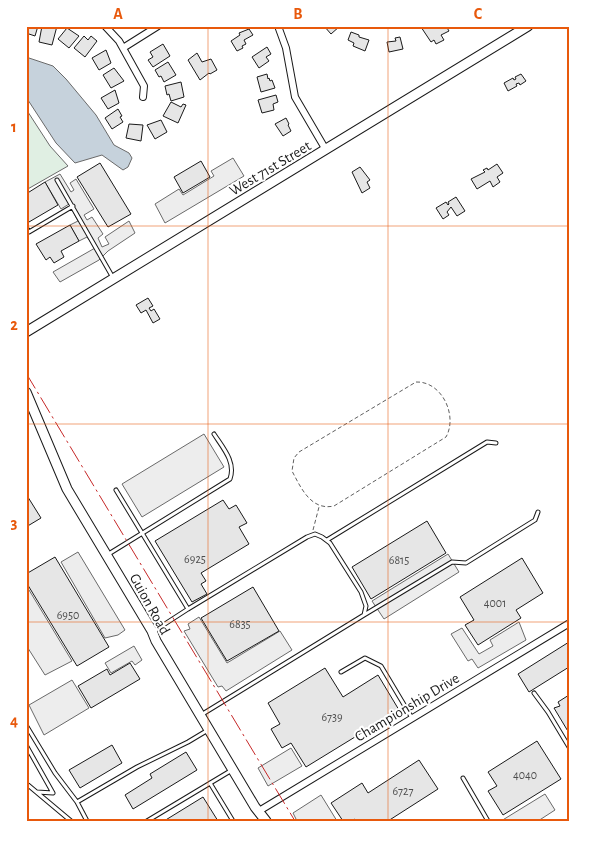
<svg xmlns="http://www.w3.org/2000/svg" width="595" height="847" viewBox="0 0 595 847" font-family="'Alegreya Sans',sans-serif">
<rect width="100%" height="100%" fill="#fff"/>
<path fill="#e0efe3" stroke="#6a6a6a" d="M26,109L50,146L68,166L26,190Z"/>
<path fill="#ededed" stroke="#6a6a6a" d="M233,158L244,176L165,223L155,204L179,189L183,195L214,176L211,171Z
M60,174L71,192L74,190L70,183L76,179L94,209L84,215L87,220L92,217L103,234L98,238L102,247L109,244L105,237L129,221L135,233L108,251L99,260L60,282L53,272L95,248L87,237L79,241L70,225L78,221L69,204L61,209L45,182Z
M204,434L224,467L142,517L122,484Z
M78,552L125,630L118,635L105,638L61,562Z
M448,554L459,572L384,619L372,601Z
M26,585L72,661L45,675L26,645Z
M199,617L227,663L280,631L292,650L226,691L222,686L218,687L184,631L190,629L188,624Z
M519,622L526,640L478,668L472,659L468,661L451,634L462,628L479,654L493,646L490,640Z
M134,646L142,660L135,665L132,661L111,673L105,663Z
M72,680L89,708L44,735L29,705Z
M291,748L302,766L268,786L258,768Z
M545,794L555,810L538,821H501Z
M321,795L337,821H297L293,813Z"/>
<path fill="#c6d2dc" stroke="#6a6a6a" d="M26,57L53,66L66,79L96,115L114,145L129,153L132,158L128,167L123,170L102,155L75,163L56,143L26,97Z"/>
<path fill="#e6e6e6" stroke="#1a1a1a" d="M26,26H38L35,36L26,33Z
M42,26L48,28V26H57L52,45L39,42Z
M324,26H340L331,34Z
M446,26L449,31L441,35L444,40L436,44L434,40L431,42L421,27Z
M67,28L79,36L69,48L58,39Z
M249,29L253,35L244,40L246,44L242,46L243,48L237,51L231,41L240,35L239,33Z
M351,32L359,35V37L369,40L365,51L353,46L354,43L348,40Z
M84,36L88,40L91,36L97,41L85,57L74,48Z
M400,37L403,49L389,52L387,42L396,41L395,38Z
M163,44L170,56L153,67L148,60L153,57L150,52Z
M267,47L271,54L266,57L269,61L259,68L252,57Z
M106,50L111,63L99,70L92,58Z
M197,53L202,62L211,59L217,70L210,74L209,73L200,80L188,60Z
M168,62L176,75L164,82L161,76L159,77L155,70Z
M114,68L124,81L111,88L103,75Z
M267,74L268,79L269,78L270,81L272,80L275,88L261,92L257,77Z
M521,74L526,81L520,85L519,83L516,84L517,86L508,91L504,83L513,78L514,80L516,79L515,77Z
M181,82L184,97L171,101L169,94L167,95L165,86Z
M115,90L119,103L108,109L101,98Z
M276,95L278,102L273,104L274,110L262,113L258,100Z
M171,102L181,107L183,104L186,105L178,123L163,116Z
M118,109L122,116L120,117L123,122L112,129L105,118Z
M286,118L289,124L288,125L291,131L283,136L275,124Z
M161,120L167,132L155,139L147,125Z
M129,124L143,125L141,141L126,138Z
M201,161L210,177L183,193L174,177Z
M100,163L131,214L108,227L77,177Z
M497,164L503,173L497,177L500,182L493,187L490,181L477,189L471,179L485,172L483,170L487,168L488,170Z
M360,167L370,180L367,182L370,188L362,193L352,172Z
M45,182L58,205L29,222L26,217V194Z
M456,197L465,211L457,216L451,207L447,212L449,215L443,219L436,208L446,202L448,205L449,204L448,202Z
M70,225L79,241L61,251L64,257L54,263L50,257L46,260L36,244Z
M148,298L153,306L149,308L151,311L154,309L160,319L153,323L146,310L141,313L136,305Z
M26,494L41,518L26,527Z
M223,500L229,509L236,505L247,523L239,527L249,544L201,573L206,581L201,584L207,594L192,602L155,541Z
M427,521L446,553L371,599L352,567Z
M55,557L109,647L77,666L26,582V574Z
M522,558L543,593L516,610L521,618L478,645L465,625L474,620L460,597Z
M253,587L279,631L227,661L201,618Z
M569,642V667L529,692L518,674Z
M130,663L140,679L91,708L78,686L107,669L110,675Z
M325,668L343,697L378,675L399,710L306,767L291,743L282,748L271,729L280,724L268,703Z
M569,695V733L554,708L560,706L558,702Z
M537,741L561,779L503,815L488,791L497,786L488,772Z
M112,745L122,763L80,788L69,770Z
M186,752L197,770L133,809L125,795L152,778L150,774Z
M419,760L438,789L388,821H356L355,819L352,821H343L331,803L362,783L368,793Z
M203,797L218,821H164Z"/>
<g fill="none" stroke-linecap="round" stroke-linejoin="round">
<g stroke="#1a1a1a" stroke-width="5">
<path id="lane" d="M57,180L112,276
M26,227L29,232L73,206
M116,490L188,609L154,631
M327,540L487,442L496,443
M107,555L230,479C236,462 223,448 214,434
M188,609L307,537L315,534L322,537L330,543L361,592L366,606L364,615L201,715
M364,615L452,562L466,563L535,520L538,512
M341,672L365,658L381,666L412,718
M534,693L548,712L569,747
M26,725L55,773L77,802
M26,745L53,793L37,792
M463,778L488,821
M210,783L233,821
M26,786L28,785L71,821
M87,821L77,802L137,767L188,742L208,730
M147,821L232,770"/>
</g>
<g stroke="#1a1a1a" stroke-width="8">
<path id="street" d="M105,26L119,41L144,86L143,97
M278,26L286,48L295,97L326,150
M123,48L158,26
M259,811L568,624"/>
</g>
<g stroke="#1a1a1a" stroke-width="11">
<path id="secondary" d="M26,332L528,26
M26,392L67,489L152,631L156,641L255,807L266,821"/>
</g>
<path stroke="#5f5f5f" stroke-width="1" stroke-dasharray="4 2.5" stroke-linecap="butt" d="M416,382C442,381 458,416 446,437L334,506C311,511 301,488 292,471L294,458L299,452Z
M313,530L319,507"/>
<use href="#lane" stroke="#fff" stroke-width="3"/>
<use href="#street" stroke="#fff" stroke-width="6"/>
<use href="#secondary" stroke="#fff" stroke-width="9"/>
<path stroke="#c62828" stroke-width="1" stroke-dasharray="18 4 2.5 4" stroke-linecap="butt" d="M26,373L295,821"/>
</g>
<path fill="none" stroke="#e8590c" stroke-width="1" stroke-opacity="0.55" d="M208,26V821M388,26V821M26,226H569M26,424H569M26,622H569"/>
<g text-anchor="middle" stroke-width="4" stroke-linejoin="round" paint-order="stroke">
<g font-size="12" fill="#4d4d4d">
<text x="195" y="563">6925</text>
<text x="399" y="564">6815</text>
<text x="495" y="607">4001</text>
<text x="68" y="619">6950</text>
<text x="240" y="628">6835</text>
<text x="332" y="721">6739</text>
<text x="525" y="779">4040</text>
<text x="403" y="795">6727</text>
</g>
<g font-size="15" fill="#1a1a1a" stroke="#fff">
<text transform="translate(270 168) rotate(-31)" y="5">West 71st Street</text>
<text transform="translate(150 604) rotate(61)" y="5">Guion Road</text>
<text transform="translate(407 707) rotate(-31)" y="5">Championship Drive</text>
</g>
</g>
<rect width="595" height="847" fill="none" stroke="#ffffff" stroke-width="55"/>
<rect x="28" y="28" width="540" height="792" fill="none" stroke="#e8590c" stroke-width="2"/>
<g font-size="16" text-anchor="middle" font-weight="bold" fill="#e8590c">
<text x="118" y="19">A</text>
<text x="298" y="19">B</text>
<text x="478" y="19">C</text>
<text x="14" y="132">1</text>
<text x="14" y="330">2</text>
<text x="14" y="528">3</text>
<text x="14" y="726">4</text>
</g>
</svg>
